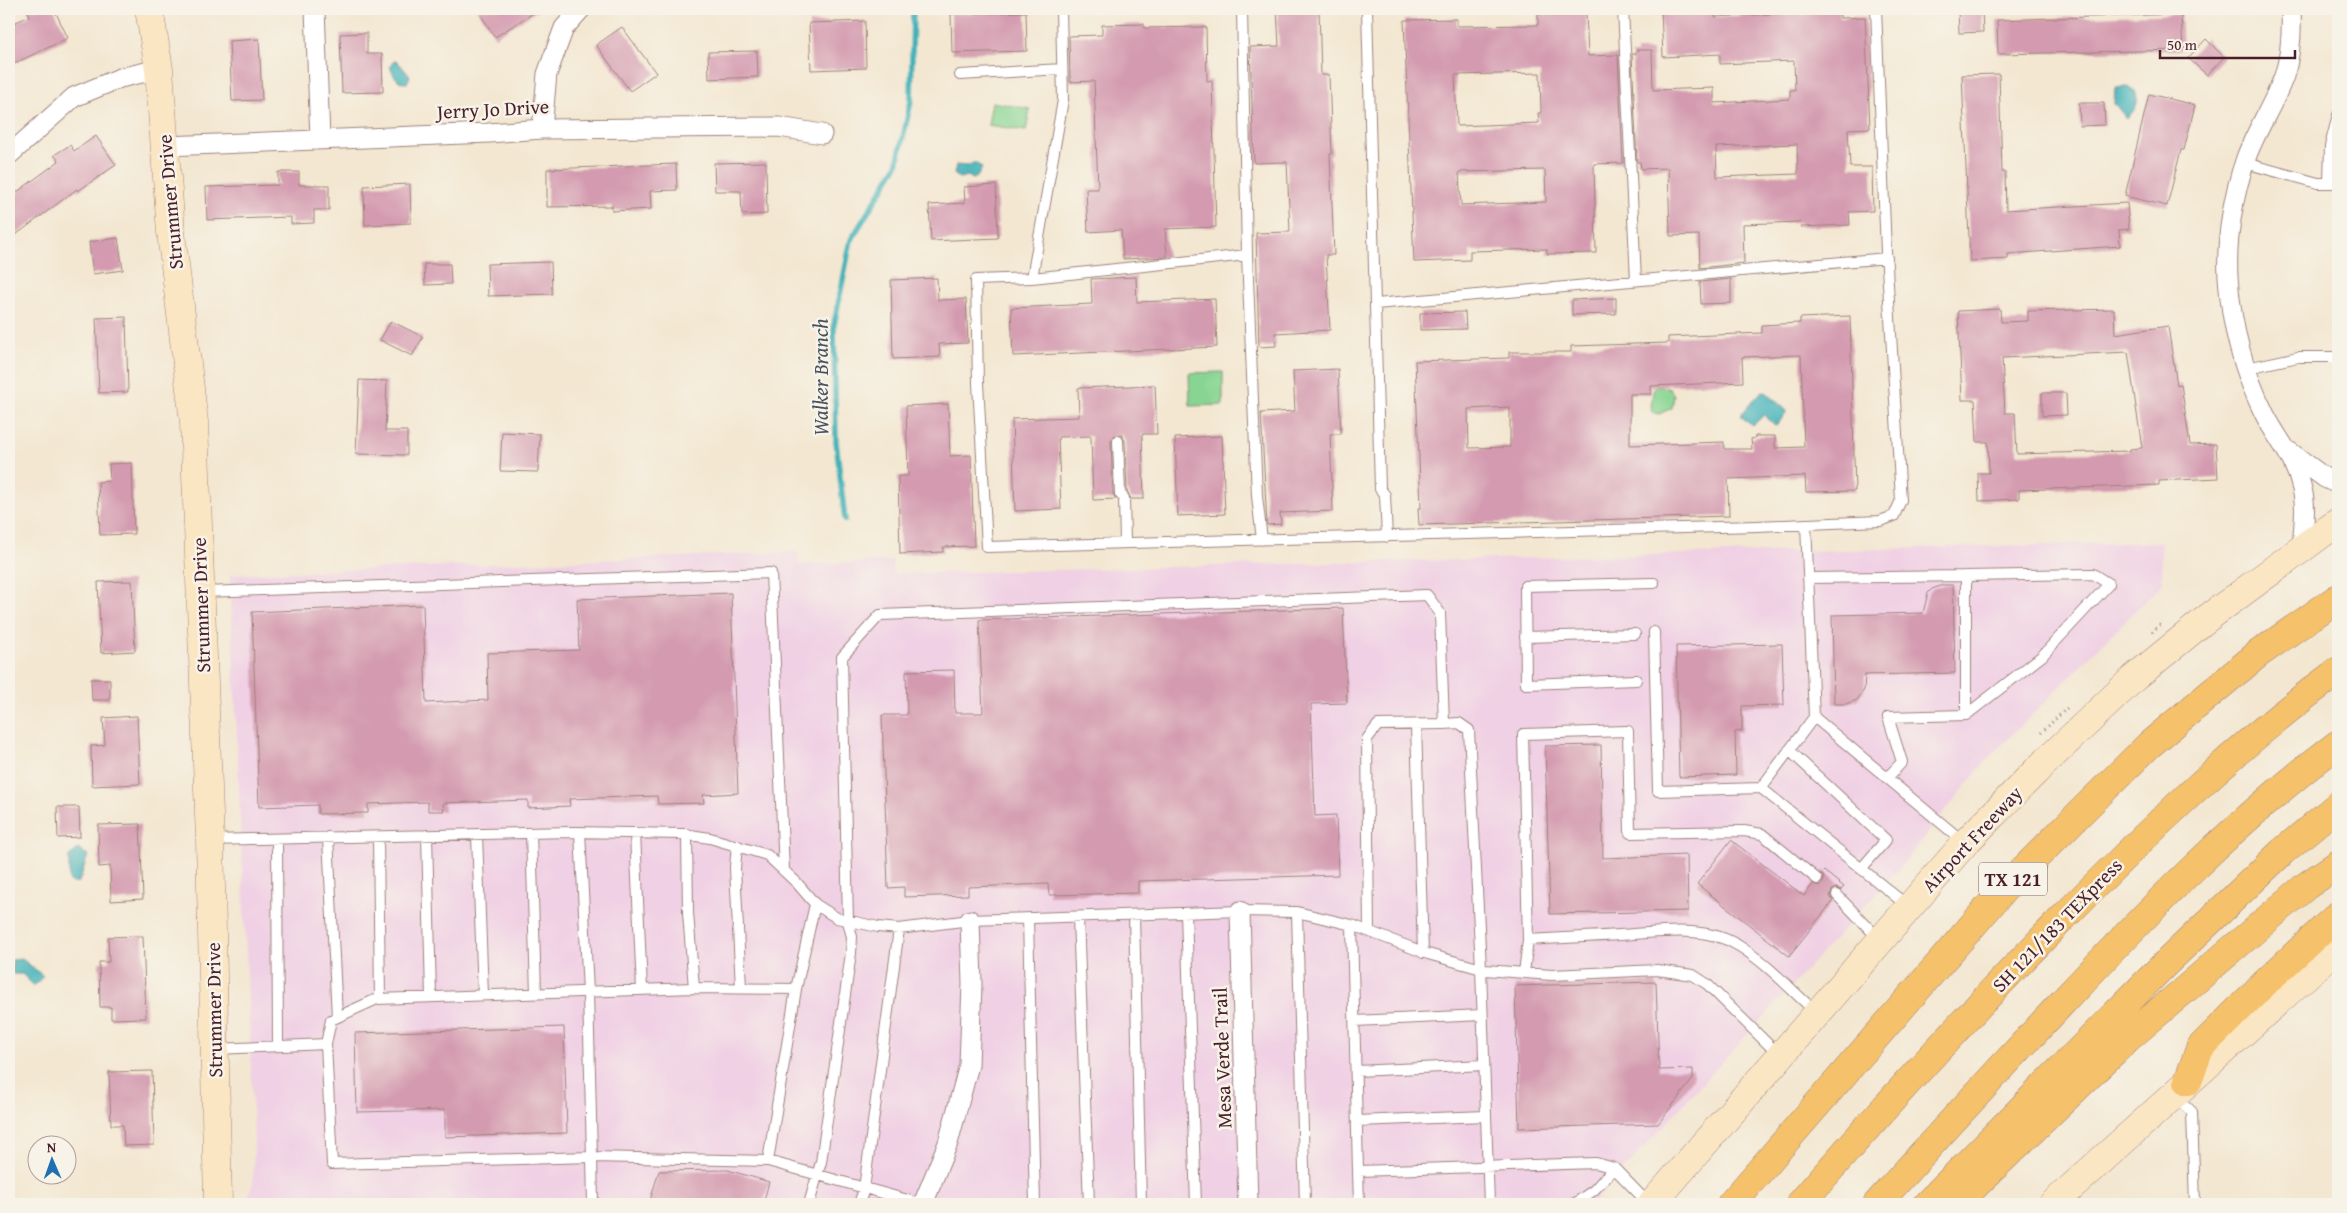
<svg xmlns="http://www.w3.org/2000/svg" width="2347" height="1213" viewBox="0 0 2347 1213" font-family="'Gentium Book Plus',serif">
<rect width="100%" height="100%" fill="#f7f3e8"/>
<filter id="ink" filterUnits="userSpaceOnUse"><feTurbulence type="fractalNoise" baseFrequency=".02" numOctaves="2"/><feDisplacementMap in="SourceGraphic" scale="10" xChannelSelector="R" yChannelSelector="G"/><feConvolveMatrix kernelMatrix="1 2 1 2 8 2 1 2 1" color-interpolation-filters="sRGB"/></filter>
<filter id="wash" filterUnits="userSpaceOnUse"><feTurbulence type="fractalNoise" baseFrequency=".0096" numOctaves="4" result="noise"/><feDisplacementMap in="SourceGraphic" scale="20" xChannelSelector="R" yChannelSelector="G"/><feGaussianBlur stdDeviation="1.12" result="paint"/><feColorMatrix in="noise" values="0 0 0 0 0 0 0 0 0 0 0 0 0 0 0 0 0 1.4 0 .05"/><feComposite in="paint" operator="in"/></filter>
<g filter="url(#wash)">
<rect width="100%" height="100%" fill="#f3e7d1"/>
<path fill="#f0d0e4" d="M2161,542L2163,583L1984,763L1898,870L1592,1204H247V1199L253,1183L254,1141L230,575L798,552L799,565L892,561L893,574Z"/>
<path fill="#88d593" stroke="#697a5f" d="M992,102L1030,109L1026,131L988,125Z
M1223,372V405L1190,406L1189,373Z
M1659,386L1670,389L1674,395L1672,408L1659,414L1652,412L1651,404L1654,388Z"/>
<path fill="#42b2b9" stroke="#466872" d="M394,61L398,62L410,76L407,83C398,84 392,74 390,66Z
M2127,87L2135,91C2140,103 2136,110 2126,118L2114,103L2115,88Z
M973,163H977L982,168L977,177L973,179L968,176L959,178L954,174L956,165L967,166Z
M1762,391L1766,392L1787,411L1778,424L1775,425L1764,415L1752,426L1742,417V413Z
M78,849L88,855L79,882L72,883L69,880V856Z
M22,959L43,976L34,986L22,974H13L12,960Z"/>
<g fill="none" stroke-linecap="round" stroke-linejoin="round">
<path stroke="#42b2b9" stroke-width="5.5" d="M845,520L836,441L834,325L851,240L897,165L911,101L913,9"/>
</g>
<g id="blocks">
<path fill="#d49bb0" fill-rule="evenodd" d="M27,9H54L68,38L9,66V25L30,16Z
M477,9H540L495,37Z
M1277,9H1319L1321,75H1329L1332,154H1330L1334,255H1326L1330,330L1275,333L1276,346L1259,347L1256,233L1290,232L1287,162L1254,163L1250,47L1279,46Z
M1661,9H1715V17L1792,13V9H1840V18L1865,17L1870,128L1848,129L1850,167H1872L1873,211L1849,212L1850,225L1801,227L1800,222L1743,224L1744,263L1700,268L1699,235L1670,236L1668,168L1641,169L1640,162H1637L1632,54H1636V50H1652L1653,90L1714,88V103L1790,99V90H1795L1794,61L1720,64V54L1663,57ZM1797,144L1798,174L1717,177L1716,147Z
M1958,9H1982L1983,32L1959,33Z
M1026,12L1027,51L952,53L951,14Z
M1586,12L1588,56L1618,55L1623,163L1594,164L1596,253L1547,254V249L1470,251V260L1414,262L1404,20L1457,19V26L1538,25V14ZM1540,73L1541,113H1538L1539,123L1457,126L1455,75ZM1545,170L1546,202L1461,205L1459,172Z
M2181,14L2183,50L1998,54L1997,20Z
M865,21L866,68L811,70L809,23Z
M1144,24V28L1206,27L1207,81L1212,80L1216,227L1165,229L1167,257L1123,259L1121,230L1088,232L1086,189H1098L1094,81L1070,82L1069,36L1102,35V25Z
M622,27L656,73L630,91L596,45Z
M367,33V54H382L383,92L342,93L340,34Z
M259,39L262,100L232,101L229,41Z
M2206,39L2224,57L2207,75L2188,58Z
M757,51L758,77L709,79L708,52Z
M1999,74L2002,172H2005L2006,210L2127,203L2129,229L2119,230L2120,246L2008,254V259L1970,261L1962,75Z
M2149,94L2195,105L2184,150H2181L2167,206L2125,196Z
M2079,103H2104L2105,125L2080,126Z
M96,136L116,165L78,191L77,189L9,240V198L59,161L54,155L70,145L74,151Z
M766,162L767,214L742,215L741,191H715L714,163Z
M676,164L677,190L650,191L651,209L612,211V206L547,207V169Z
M278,172H299V185H329V210H314V223L291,224V217L207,220L206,187L278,185Z
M410,184L411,223L365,225L364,186Z
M996,185L998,238L931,241L929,205L965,203L964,187Z
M118,238L123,270L93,274L89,242Z
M551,262L552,294L488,296L487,264Z
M424,264H450L451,284L425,285Z
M1136,277L1137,302L1215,299L1217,347L1013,356L1011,308L1092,304L1091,279Z
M937,278L938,300L966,299L968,343L939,344L940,357L893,359L891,280Z
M1731,279V303L1701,304L1700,282Z
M1616,298V314L1572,315V300Z
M2000,309L2001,322L2028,321V311L2114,309L2115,334L2168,326L2177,385L2181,384L2190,445L2216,444L2218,478L2159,481V485L2019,490V499L1979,501L1978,473H1989L1988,442H1977L1975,400H1962L1958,311ZM2128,352L2142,448L2130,449V451L2017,454L2015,413H2005L2002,358Z
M1465,312L1466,329L1420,330V313Z
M1850,316L1855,491L1806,492L1805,476L1728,479L1729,516L1419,525L1418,508H1421L1415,361L1509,358V352H1571V346L1668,343V337L1762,333V325L1800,323V318ZM1801,355L1804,447L1775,448V436H1755V438L1751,439L1752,449H1724V442L1630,445V394H1651V386L1743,382L1742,357ZM1510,407V447L1469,448L1468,409Z
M126,317L128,392L99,393L96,318Z
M391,321L423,337L412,356L380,340Z
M1338,369L1341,434H1330L1333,511L1280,513L1281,524L1267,525L1261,413L1295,411L1293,371Z
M359,380L387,381L385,431H407V455L356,454Z
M1155,385L1157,434H1142L1144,499H1131L1127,491L1125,441L1122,435H1115L1111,441L1113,494L1116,499L1093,500L1091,436L1058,437L1061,509L1015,511L1012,419L1079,417L1078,388Z
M2042,393H2066L2067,415L2042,416Z
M948,404L950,456L971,455L974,546L943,547V552L900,554L898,476H908L906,406Z
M502,432L540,434L538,472L500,471Z
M1222,436L1225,514L1178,516L1175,438Z
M132,463L134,534L100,535L98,482L110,481L109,464Z
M132,581L135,651L101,653L98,582Z
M1943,585H1953L1955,673L1865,675L1864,690L1857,700L1846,704H1834L1832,615L1923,613L1928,593L1932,589Z
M731,593L738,793L703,795L704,803L658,804L657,796L569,799L570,806L528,808V800L443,803L444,811H428V802L368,804V813L318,814V805L259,807L252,612L423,605L426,703L488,700L487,653L579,650L577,599Z
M1343,608L1347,703L1311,704L1315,816L1336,815L1338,875L1138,881V893L1049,895L1048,884L968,887V895L904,897V887L888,888L882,715H907L906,671L954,670L955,713H983L979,620Z
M1782,644L1784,705L1742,706V731L1735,732L1736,775L1679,777L1676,646Z
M91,679H110V700H92Z
M137,716L140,784L92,786L91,746L105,745L103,718Z
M1601,745L1603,858L1687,855L1688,911L1550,914L1545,746Z
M57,807H79L80,837L58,838Z
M140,824L143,899L111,901L110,866L99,867L98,825Z
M1731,840L1804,896L1813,884L1819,886L1823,883L1824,877L1821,874L1824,871L1844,887L1841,890L1836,888L1832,890L1830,896L1833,901L1789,956L1697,884Z
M143,936L146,1018L111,1019V1007H100L99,962H109L108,937Z
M1656,982L1659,1070L1693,1069V1079L1658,1124L1519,1128L1515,986Z
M564,1027L567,1133L445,1137V1110L357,1112L355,1033Z
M152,1071L154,1145L124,1146L123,1125H111L109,1072Z
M728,1170L769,1182L763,1204H649L659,1171Z"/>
</g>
</g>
<g filter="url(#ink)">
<use href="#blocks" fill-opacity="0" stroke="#9e837e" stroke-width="1"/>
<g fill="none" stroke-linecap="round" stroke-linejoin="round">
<g stroke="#9e837e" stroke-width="12">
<path id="lane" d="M1242,9L1247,255L1257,496L1262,540
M1367,9L1380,489L1385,495L1387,537
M1623,9L1636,280
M960,75L1062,69
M2245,163L2318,183H2338
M2329,183L2330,146L2338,115
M1247,255L1032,278L976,280L978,383L987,547L1757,526L1880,521L1894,516L1901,500L1886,251L1876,9
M1032,278L1063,100L1061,9
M1376,304L1887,258
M2247,368L2298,357H2338
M1118,441L1120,494L1124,498L1125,543
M1806,524L1814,717L1761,788L1909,907
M1809,578L1966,576
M203,592L771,573L784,871
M1654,632L1658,791L1761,788
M1525,637L1635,634
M1636,680L1526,684L1525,586L1654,583
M1814,717L1965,843
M1444,724L1459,723L1469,730L1481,968L1489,1204
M1416,725L1423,953
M1789,750L1886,840L1861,869
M1887,778L1902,762L1888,717L1966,715V576L2093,574L2109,584L2042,656L1966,715
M580,832L588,992L592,1157L768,1161L922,1204
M531,833L536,993
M635,833L642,990
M687,834L688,913L694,988
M427,835L431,997
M477,835L483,995
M328,837L337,1017
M378,837L380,999
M277,839L278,1046
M211,840L572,832L683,834L710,838L767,855L797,883L815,904L837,918L878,927L899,929L970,920L1240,911L1297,912L1352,925L1428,954L1485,970L1552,975L1657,970L1693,975L1707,984L1780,1056
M737,845L735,868L741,988
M1837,895L1880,940
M1297,912L1305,1204
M1186,913L1196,1204
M1134,915L1141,1204
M1078,917L1089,1204
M1028,919L1035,1204
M1352,925L1358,1171L1596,1163L1614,1168L1649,1204
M1524,973L1528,940
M1817,1013C1792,991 1768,964 1739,946C1706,924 1657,933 1620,935C1589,937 1559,938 1528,940L1523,734L1628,731L1630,833L1744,831L1762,834L1817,879
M1355,1021L1482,1015
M326,1044L331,1020L377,999L694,988L796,989L815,904
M216,1049L326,1044L332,1164L592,1157L593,1204
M1356,1071L1484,1065
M2174,1095L2192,1112L2195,1204
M1357,1121L1486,1116
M768,1161L796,989
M1358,1171L1359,1204
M809,1204L821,1162L851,953L852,937L848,921L842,657L880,615L1427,595L1440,613L1444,724L1378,725L1367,739L1369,931
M859,1204L864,1189L899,929
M1574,1204L1594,1190L1614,1168"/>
</g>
<g stroke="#9e837e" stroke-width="21">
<path id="street" d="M315,9L320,139
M2291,9C2292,31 2291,55 2284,76C2274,104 2256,130 2246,158C2233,195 2226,239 2228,277C2231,324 2244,373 2265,415C2279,442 2295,457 2302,489C2307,508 2303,529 2302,549
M542,129L547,74L564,28L581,9
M166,146L489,133L542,129L779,127L822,134
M9,155L74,97L120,78L159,69
M2290,452L2325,478L2338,484
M1240,911L1248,1204
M923,1204L948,1143L969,1065L972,984L970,920"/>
</g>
<g stroke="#9e837e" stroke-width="29">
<path id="secondary" d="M149,9L159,69L171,232L194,422L210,840L218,1204
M1652,1204L1965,843L2036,771L2134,678L2205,620L2338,522
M2053,1204L2338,947"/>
</g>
<g stroke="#9e837e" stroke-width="29">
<path id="highway" d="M2188,1081L2200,1048L2267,981L2338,915
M1731,1204L2005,888L2074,819L2149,745L2258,654L2338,598
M1800,1204C1882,1109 1967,1016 2055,926C2144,835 2235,747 2338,671
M1877,1204C1937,1137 1998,1071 2059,1006C2146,913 2236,820 2338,744
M1927,1204L2165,964L2282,852L2338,805
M1949,1204L1958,1202L2127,1039L2306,886L2338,864"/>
</g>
<path stroke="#9e837e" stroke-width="3" stroke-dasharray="1 4" stroke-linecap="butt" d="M2152,632L2162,623
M2041,733L2069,706"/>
<use href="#lane" stroke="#fff" stroke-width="10"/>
<use href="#street" stroke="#fff" stroke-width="19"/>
<use href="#secondary" stroke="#fbe6c4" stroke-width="28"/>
<use href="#highway" stroke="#f5c16b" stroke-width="28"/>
</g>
</g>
<g text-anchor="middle" stroke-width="5" stroke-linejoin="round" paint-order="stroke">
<rect fill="#f7f3e8" stroke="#7e5f64" stroke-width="1" x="1979" y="862.5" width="68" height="33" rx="4"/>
<g font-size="19" font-weight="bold" fill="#4a1f2b">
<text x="2013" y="886">TX 121</text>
</g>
<g font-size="20" fill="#4a1f2b" stroke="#f7f3e8">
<text transform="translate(493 109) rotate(-3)" y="7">Jerry Jo Drive</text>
<text transform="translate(170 202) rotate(-95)" y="7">Strummer Drive</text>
<text transform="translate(201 605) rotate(-92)" y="7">Strummer Drive</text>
<text transform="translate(1972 839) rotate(-47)" y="7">Airport Freeway</text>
<text transform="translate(2057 925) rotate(-46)" y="7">SH 121/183 TEXpress</text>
<text transform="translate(214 1010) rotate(-91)" y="7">Strummer Drive</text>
<text transform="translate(1222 1058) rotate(-92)" y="7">Mesa Verde Trail</text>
</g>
<g font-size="21" font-style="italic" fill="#47525d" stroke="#f7f3e8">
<text transform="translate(821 377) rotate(-90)" y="7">Walker Branch</text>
</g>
</g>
<rect width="2347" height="1213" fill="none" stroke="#f7f3e8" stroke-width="30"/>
<g transform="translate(52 1160) rotate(358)"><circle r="24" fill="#f7f3e8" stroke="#b29e9c"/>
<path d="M0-4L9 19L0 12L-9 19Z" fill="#1f6fb2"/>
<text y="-8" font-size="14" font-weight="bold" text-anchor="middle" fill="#4a1f2b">N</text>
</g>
<path d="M2160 50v8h135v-8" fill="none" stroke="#4a1f2b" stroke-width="2.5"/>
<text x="2167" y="50" font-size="15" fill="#4a1f2b" stroke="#f7f3e8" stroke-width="4" paint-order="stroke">50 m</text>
</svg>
